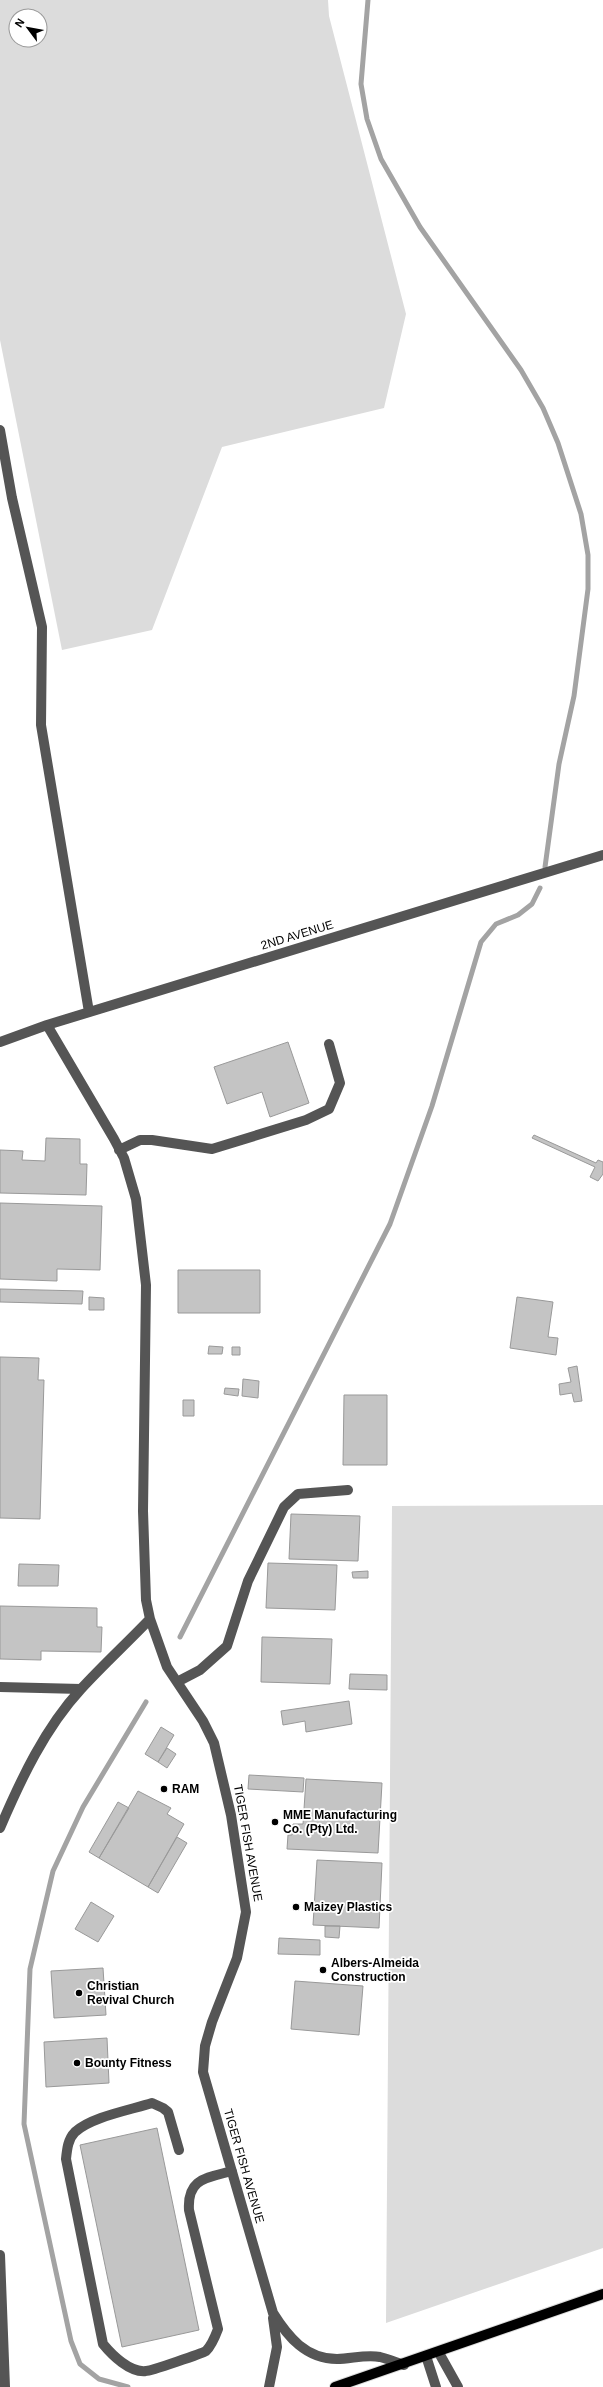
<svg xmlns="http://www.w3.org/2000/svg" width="603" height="2387" viewBox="0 0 603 2387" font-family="Arial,sans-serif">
<rect width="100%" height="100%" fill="#fff"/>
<path fill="#dcdcdc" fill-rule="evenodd" d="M0,0H328L329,16L406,314L384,408L222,447L152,630L62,650L0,340ZM16,16H40V40H16Z
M603,1505V2248L386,2323L392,1506Z"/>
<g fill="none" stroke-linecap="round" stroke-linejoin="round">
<path stroke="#a3a3a3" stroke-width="5" d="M368,0L361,84L367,119L381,159L420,227L521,370L543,408L558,443L581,514L588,555V589L574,696L559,764L545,867
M180,1637L390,1224L432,1106L481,942L496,924L518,915L532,904L540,888
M128,2387L99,2379L80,2364L71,2341L24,2124L30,1969L53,1871L83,1807L146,1702"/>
</g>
<path fill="#c4c4c4" stroke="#999" d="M288,1042L309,1103L270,1117L262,1092L227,1104L214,1067Z
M534,1135L596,1163L598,1160L603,1162V1174L598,1181L590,1177L595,1167L532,1138Z
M46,1138L80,1139V1164H87L86,1195L0,1193V1150L23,1151L22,1160L45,1161Z
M0,1203L102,1206L100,1270L57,1269V1281L0,1279Z
M178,1270H260V1313H178Z
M0,1289L83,1291L82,1304L0,1302Z
M89,1297L104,1298V1310H89Z
M517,1297L553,1302L548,1337L558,1338L556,1355L510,1348Z
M209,1346L223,1347L222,1354H208Z
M232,1347H240V1355H232Z
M0,1357L39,1358L38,1380H44L40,1519L0,1518Z
M577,1366L582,1401L574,1402L572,1393L560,1395L559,1384L571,1382L568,1368Z
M243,1379L259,1381L258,1398L242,1396Z
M225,1388L239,1389L238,1396L224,1394Z
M344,1395H387V1465H343Z
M183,1400H194V1416H183Z
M291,1514L360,1516L358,1561L289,1559Z
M268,1563L337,1565L335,1610L266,1608Z
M19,1564L59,1565L58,1586H18Z
M368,1571V1578H353L352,1572Z
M0,1606L97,1608V1627H102L101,1652L41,1651V1660L0,1659Z
M262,1637L332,1639L330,1684L261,1682Z
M350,1674L387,1675V1690L349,1689Z
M349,1701L352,1724L306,1732L305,1721L283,1725L281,1711Z
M161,1727L174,1735L158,1762L145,1754Z
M167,1748L176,1754L167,1768L158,1762Z
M249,1775L304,1778L303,1792L248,1789Z
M306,1779L382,1783L378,1853L287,1849L288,1835H292L293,1824H303Z
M138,1791L171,1808L167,1814L184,1824L148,1887L99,1858Z
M118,1802L129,1808L99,1858L89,1852Z
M177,1837L187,1843L158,1893L148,1887Z
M317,1860L382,1863L379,1928L313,1925Z
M91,1902L114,1916L98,1942L75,1929Z
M325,1926H340L339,1938L325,1937Z
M279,1938L320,1940V1955L278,1954Z
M103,1968L106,2015L54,2018L51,1971Z
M295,1981L363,1986L359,2035L291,2029Z
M107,2038L109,2083L46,2087L44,2042Z
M157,2128L199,2330L122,2347L80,2145Z"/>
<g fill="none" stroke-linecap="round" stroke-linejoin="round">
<g stroke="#dbdbdb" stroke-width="12">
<path id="major" d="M335,2387L603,2294"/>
</g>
<path stroke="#555" stroke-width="10" d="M0,430L12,498L42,627L41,725L89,1012
M47,1025L114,1139L124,1158L136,1199L146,1285L143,1511L146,1600L150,1619L167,1667L203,1721L214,1743L231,1815L246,1912L237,1958L212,2022L205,2046L203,2072L273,2313C288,2337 306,2359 337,2359C351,2359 366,2354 380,2357C388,2359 396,2362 404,2365
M0,1042L47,1025L603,855
M119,1150L140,1140H152L212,1149L306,1120L329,1109L340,1083L329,1044
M177,1682L200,1670L227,1646L248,1581L284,1507L298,1494L348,1490
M0,1687L81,1689
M0,1828C21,1779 45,1728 81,1689C103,1665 127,1643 150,1619
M179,2150L168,2112L163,2108L152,2103C130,2110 91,2117 75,2132C68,2139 67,2149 66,2159L103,2344C112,2355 130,2373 146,2371C151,2371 203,2353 206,2351C212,2345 215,2337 218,2329L189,2210C187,2178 207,2178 232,2171
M0,2255L5,2387
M439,2353L458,2387
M426,2356L436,2387
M269,2387L277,2347L273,2318"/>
<use href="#major" stroke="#000" stroke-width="10"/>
</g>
<g fill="#000" stroke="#fff" stroke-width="1.5">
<circle cx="164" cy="1789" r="4"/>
<circle cx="275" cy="1822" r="4"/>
<circle cx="296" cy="1907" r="4"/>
<circle cx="323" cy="1970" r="4"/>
<circle cx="79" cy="1993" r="4"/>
<circle cx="77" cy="2063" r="4"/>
</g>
<g text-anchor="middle" stroke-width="3.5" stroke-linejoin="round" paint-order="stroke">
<g font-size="12" fill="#000" stroke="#fff">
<text transform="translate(297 935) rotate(-17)" y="4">2ND AVENUE</text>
<text transform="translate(248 1843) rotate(80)" y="4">TIGER FISH AVENUE</text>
<text transform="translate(244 2166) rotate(74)" y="4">TIGER FISH AVENUE</text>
</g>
<g font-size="12" font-weight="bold" fill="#000" stroke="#fff" text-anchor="start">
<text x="172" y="1793">RAM</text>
<text x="283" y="1819">MME Manufacturing<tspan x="283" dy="14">Co. (Pty) Ltd.</tspan></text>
<text x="304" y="1911">Maizey Plastics</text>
<text x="331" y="1967">Albers-Almeida<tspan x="331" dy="14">Construction</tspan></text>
<text x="87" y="1990">Christian<tspan x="87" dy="14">Revival Church</tspan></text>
<text x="85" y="2067">Bounty Fitness</text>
</g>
</g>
<g transform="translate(28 28) rotate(302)"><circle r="19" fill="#ffffff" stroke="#999999"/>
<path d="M0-3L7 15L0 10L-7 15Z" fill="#000000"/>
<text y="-6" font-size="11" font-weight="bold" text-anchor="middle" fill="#000000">N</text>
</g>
</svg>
